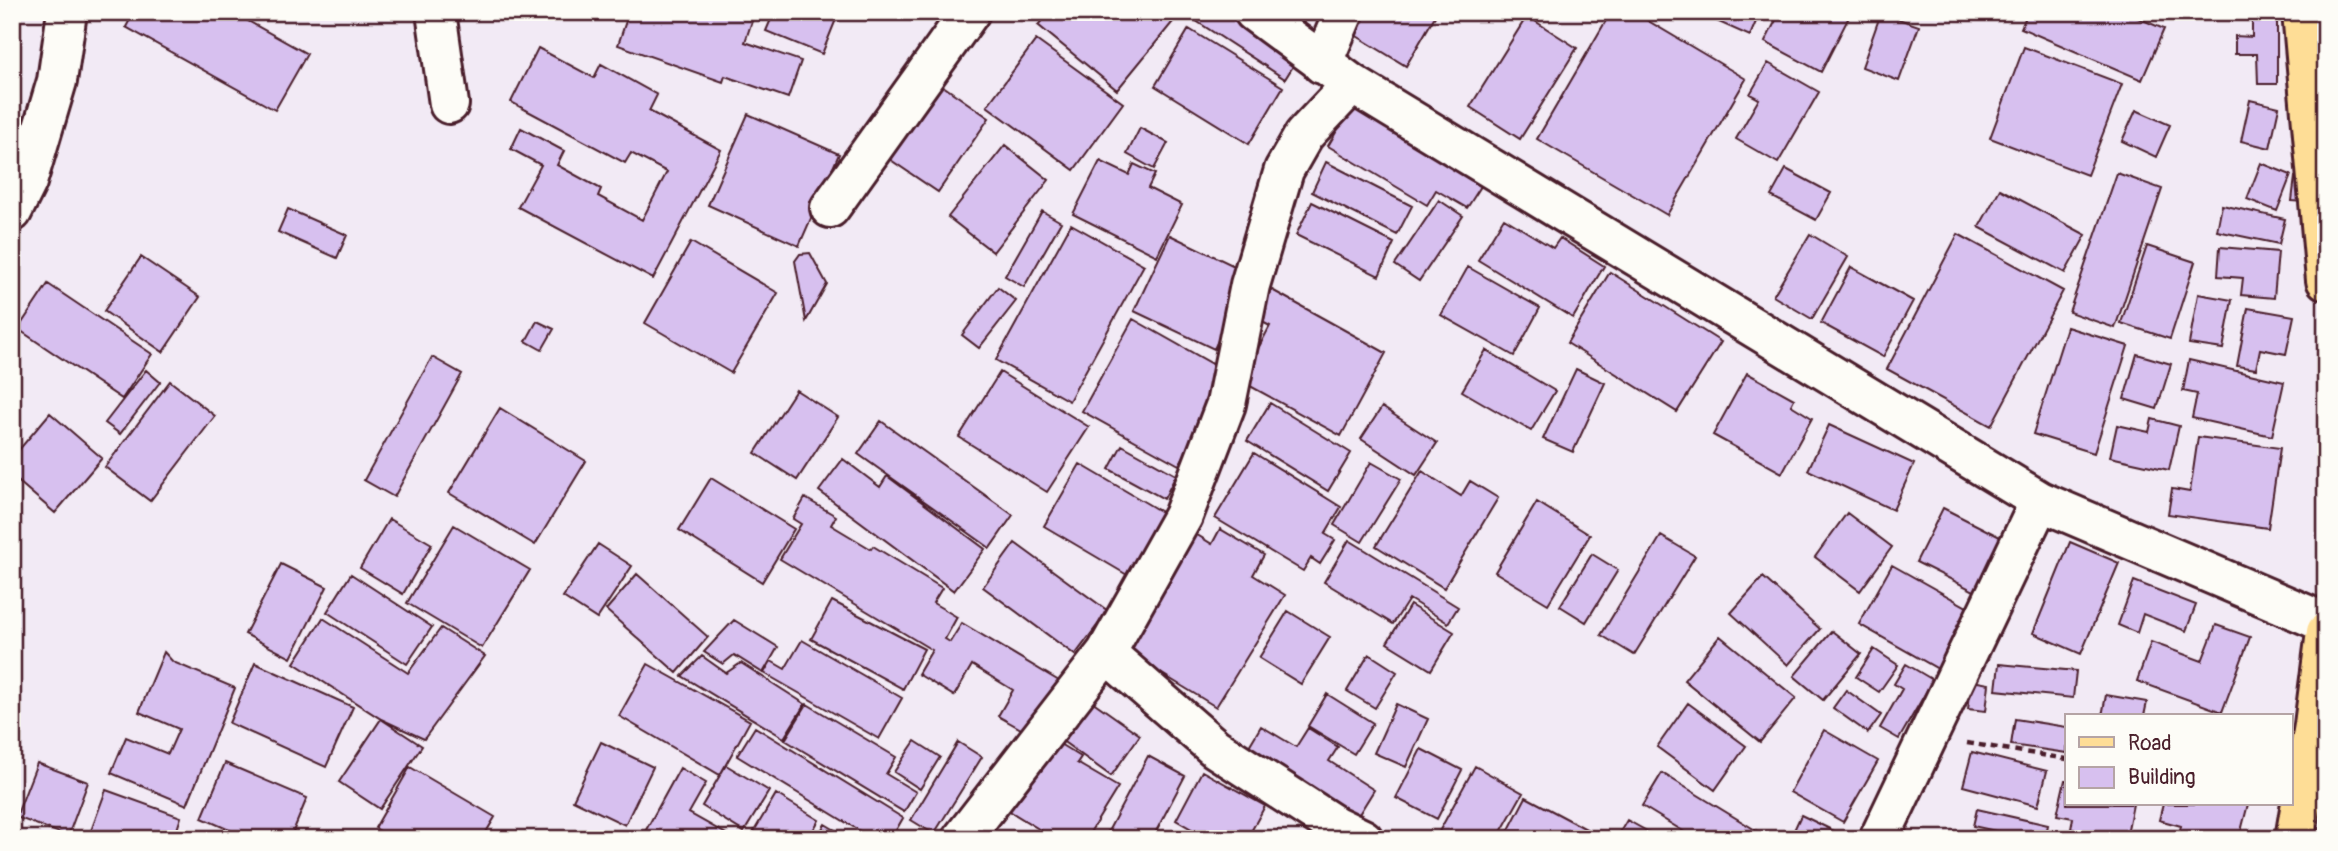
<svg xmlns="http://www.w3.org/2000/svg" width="2338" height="851" viewBox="0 0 2338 851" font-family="Pangolin,sans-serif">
<rect width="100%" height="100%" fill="#f2eaf5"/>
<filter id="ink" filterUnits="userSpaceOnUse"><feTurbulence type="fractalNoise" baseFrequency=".0143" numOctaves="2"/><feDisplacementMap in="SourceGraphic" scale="14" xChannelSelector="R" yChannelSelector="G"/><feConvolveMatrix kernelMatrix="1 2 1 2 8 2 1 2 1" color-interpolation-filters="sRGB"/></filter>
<g filter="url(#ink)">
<path fill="#d7c0ef" stroke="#4a1f2b" stroke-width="2" d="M12,12H21L12,32Z
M134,12H232L307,54L275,110L126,27Z
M629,12H755L745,42L801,61L788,98L725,76L723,82L618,45Z
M774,12H839L822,54L766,31Z
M1049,12H1181L1117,90L1038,25Z
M1189,12H1235L1300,55L1285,79L1187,15Z
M1368,12H1428L1435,16L1406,66L1355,35Z
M1611,12H1633L1746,79L1667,215L1537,139Z
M1704,12H1760L1750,36L1703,15Z
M1780,12H1840L1849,17L1821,72L1765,42Z
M2028,12H2124L2164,29L2142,80L2021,28Z
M2252,12H2277V84H2258L2257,54H2235V36L2252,37Z
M1881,13L1919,26L1899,81L1862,67Z
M1527,16L1577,48L1520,139L1470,107Z
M1189,29L1283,87L1249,144L1155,86Z
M1036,40L1123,103L1074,170L987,106Z
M2024,47L2122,84L2087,175L1990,138Z
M538,48L594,78L601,64L657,95L649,111L721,150L653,279L518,207L541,165L511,149L521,128L564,151L557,165L601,189L598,196L642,220L667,172L631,153L625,163L511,102Z
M1768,63L1819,92L1778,163L1736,139L1759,99L1750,94Z
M930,77L989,118L938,192L879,152Z
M2250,100L2279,107L2270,148L2241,141Z
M1352,105L1483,183L1467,208L1436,190L1427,205L1328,146Z
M2136,110L2170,125L2156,157L2122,141Z
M12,114L21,119L12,135Z
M748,114L839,154L799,246L708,205Z
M1140,128L1168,143L1154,169L1127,154Z
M1005,145L1049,180L993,252L948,217Z
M1100,161L1129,175L1134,164L1155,174L1148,188L1182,205L1157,256L1073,214Z
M1326,162L1412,206L1397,235L1312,192Z
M2261,163L2291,175L2277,211L2247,199Z
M1786,169L1831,193L1816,220L1771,196Z
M2117,173L2162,189L2115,328L2069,312Z
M2295,177L2305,179L2303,202L2292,201Z
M2000,189L2086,235L2065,273L1979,227Z
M1439,200L1463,216L1419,281L1395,265Z
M1312,202L1394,243L1379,276L1296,235Z
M2222,205L2285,219L2279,244L2217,231Z
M288,209L347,235L337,258L278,232Z
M1042,211L1061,222L1024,287L1005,276Z
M1504,218L1553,248L1560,238L1604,266L1573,318L1478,260Z
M1071,224L1144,265L1069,401L996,360Z
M1810,234L1848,257L1812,319L1773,296Z
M1958,234L2063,291L1991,426L1887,369Z
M1170,235L1249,273L1214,349L1134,311Z
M691,242L778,293L731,373L645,323Z
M2147,246L2195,262L2170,339L2121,323Z
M2220,247L2278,252L2274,298L2241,295L2243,278L2218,276Z
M810,253L827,284L806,321L795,261L800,254Z
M141,257L200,297L163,352L104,311Z
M1468,267L1540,308L1514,356L1441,315Z
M1851,267L1913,301L1883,357L1821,323Z
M1610,272L1721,342L1677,412L1567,343Z
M48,284L152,354L122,399L18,329Z
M1263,285L1386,353L1341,436L1241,381L1270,326L1247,314Z
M998,287L1016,301L979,348L962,335Z
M2198,294L2232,300L2223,349L2189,344Z
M2248,308L2294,316L2286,354L2260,349L2256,369L2237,366Z
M1133,319L1230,374L1179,465L1082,411Z
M537,321L554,329L542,350L526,341Z
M2067,327L2128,346L2094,453L2033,434Z
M1486,350L1555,391L1531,431L1462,391Z
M2137,354L2171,364L2157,409L2124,399Z
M432,357L462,374L394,497L364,480Z
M2189,360L2284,382L2272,436L2192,418L2197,394L2183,391Z
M1576,369L1605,383L1573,452L1543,439Z
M146,370L160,382L120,434L105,423Z
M1000,372L1089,427L1047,492L959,437Z
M1747,373L1794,399L1791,405L1812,418L1782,473L1713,435Z
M170,381L215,416L150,501L105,467Z
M796,390L838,417L797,480L755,453Z
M1270,403L1351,453L1328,491L1247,441Z
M1382,407L1437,443L1416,475L1361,439Z
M500,408L586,461L535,545L449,493Z
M50,413L102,458L55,513L12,476V458Z
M2152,419L2179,426L2169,470L2110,457L2117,425L2149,432Z
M881,421L1013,515L990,548L858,454Z
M1829,425L1914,464L1893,510L1808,470Z
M2198,437L2280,448L2268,528L2168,514L2172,489L2190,492Z
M1122,445L1176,475L1164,499L1109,469Z
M1254,453L1341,507L1325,534L1335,540L1320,564L1311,558L1303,571L1215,518Z
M843,459L880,487L887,476L985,549L954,591L819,491Z
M1371,462L1401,479L1362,542L1334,525Z
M1080,464L1170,517L1134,579L1044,526Z
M1422,471L1461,496L1470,481L1498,498L1444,588L1376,546Z
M711,478L794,529L762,582L679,530Z
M805,498L836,516L831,525L871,549L873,546L942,588L933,603L957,617L945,639L950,642L962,623L1059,681L1028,733L998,716L1013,690L972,665L954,696L918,674L932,650L780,559L801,524L793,519Z
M1537,502L1590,535L1548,604L1495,572Z
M1943,508L2004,539L1978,593L1916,562Z
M1847,513L1892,547L1860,591L1815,557Z
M389,519L432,544L403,594L360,568Z
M454,525L530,570L482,648L407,603Z
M1186,528L1212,544L1220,529L1264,555L1253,575L1285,595L1216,707L1115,645Z
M1661,536L1695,556L1634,655L1601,635Z
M1349,540L1458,607L1448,623L1409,599L1393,624L1324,582Z
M2070,542L2119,563L2081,654L2033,633Z
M1015,543L1108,611L1075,655L983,587Z
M598,544L632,566L597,619L563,597Z
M1592,554L1618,570L1586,622L1560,606Z
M281,564L327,587L291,658L245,634Z
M1892,565L1972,610L1940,670L1859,624Z
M351,574L432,627L407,664L327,612Z
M637,574L708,637L677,673L606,610Z
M1763,577L1820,629L1788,665L1731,613Z
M2134,581L2196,605L2186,631L2143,614L2137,633L2118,625Z
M832,601L924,649L903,689L811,639Z
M1410,605L1454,632L1431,670L1387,643Z
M1288,611L1330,637L1301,684L1259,658Z
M323,618L408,673L441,628L485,656L424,739L381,719L294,663Z
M734,620L778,647L763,673L734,655L723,664L704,652Z
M2216,625L2250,637L2222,712L2137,681L2151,642L2202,661Z
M1832,631L1861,654L1823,700L1794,676Z
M1720,636L1796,698L1760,742L1684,680Z
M802,640L902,698L879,739L764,673L771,661L785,669Z
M1874,649L1898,665L1879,692L1856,677Z
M164,652L173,662L235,688L187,805L111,773L126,737L168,754L179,729L139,712Z
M1369,654L1397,672L1375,708L1347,691Z
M702,656L726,673L741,663L805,704L784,738L682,676Z
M255,663L353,707L326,767L229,723Z
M648,664L750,721L720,775L619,716Z
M1906,664L1933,680L1899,739L1880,728L1902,689L1894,684Z
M1999,664L2076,671L2073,698L1996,690Z
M1972,681L1989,684L1986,711L1968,709Z
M1846,690L1881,715L1868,733L1833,708Z
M1327,694L1373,723L1354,754L1308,726Z
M2106,695L2147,702L2144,716H2102Z
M1089,699L1140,735L1111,776L1061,740Z
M1688,703L1746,746L1715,790L1657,747Z
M807,704L896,757L886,774L916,792L904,812L785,740Z
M1396,704L1428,719L1406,767L1374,753Z
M381,719L422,746L380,809L339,782Z
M2015,719L2067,727V753L2011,745Z
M1261,726L1296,747L1308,728L1338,747L1329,761L1374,790L1351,827L1242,758Z
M755,727L903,818L891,839H873L737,756Z
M1824,730L1878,761L1843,822L1790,792Z
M1050,738L1081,757L1077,763L1118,787L1086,839H1055L1008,810Z
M915,741L940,757L920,789L894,772Z
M601,742L653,767L625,825L573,800Z
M958,742L982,757L934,834L911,820Z
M1421,749L1462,770L1437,819L1396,798Z
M1972,752L2047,771L2038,806L1963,786Z
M1148,756L1185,776L1152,839H1104Z
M37,763L88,782L68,836L16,817Z
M225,763L307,798L290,839H250L202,818Z
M726,765L769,791L744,832L702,806Z
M1475,766L1523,793L1497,839H1435Z
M410,767L495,817L482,839H393L375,828Z
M680,768L706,783L689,813L735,839H641Z
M1202,771L1265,806L1247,839H1209L1176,820Z
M1662,773L1770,839H1696L1642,806Z
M2065,780H2067V804H2133L2126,839L2071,829L2073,818L2057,815Z
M106,790L181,817L174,839H88Z
M776,794L819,820L808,839L750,838Z
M1526,797L1605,839H1504Z
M2163,804H2248L2239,839H2178L2181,826L2159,820Z
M1977,809L2048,825L2045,839H2032L1973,826Z
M1801,815L1834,831L1830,839H1790Z
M1627,820L1661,839H1616Z
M825,824L850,839H816Z"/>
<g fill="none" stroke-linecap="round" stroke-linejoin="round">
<g stroke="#4a1f2b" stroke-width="44">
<path id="minor" d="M436,12L449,104
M1254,12L1352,84L2040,501L2326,623
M1322,64L1344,12
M830,208L970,12
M12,212L27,182L57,81L67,12
M1106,653L1215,748L1334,825L1363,839
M962,839L1106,653L1183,516L1226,404L1250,285L1284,170L1304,135L1352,84
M1879,839L2040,501"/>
</g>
<g stroke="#4a1f2b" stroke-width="44">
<path id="major" d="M2302,12L2326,280
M2295,839L2314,725L2326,632"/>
</g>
<path stroke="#4a1f2b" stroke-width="4.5" stroke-dasharray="7 5" stroke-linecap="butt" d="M1967,743L2067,759"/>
<use href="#minor" stroke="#fdfcf7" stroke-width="38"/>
<use href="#major" stroke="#fedd96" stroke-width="38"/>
</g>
</g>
<rect width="2338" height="851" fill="none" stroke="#fdfcf7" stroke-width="42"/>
<rect x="21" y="21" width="2296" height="809" fill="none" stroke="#4a1f2b" stroke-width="2.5" filter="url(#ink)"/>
<rect x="2065" y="714" width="228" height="91" fill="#fdfcf7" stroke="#b5a4a5" stroke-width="2"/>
<rect x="2079" y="737" width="35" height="10" fill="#fedd96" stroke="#b5a4a5" stroke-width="2"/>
<text x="2128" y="750" font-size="21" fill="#4a1f2b">Road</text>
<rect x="2079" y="767" width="35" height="21" fill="#d7c0ef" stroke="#b5a4a5" stroke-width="2"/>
<text x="2128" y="784" font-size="21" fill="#4a1f2b">Building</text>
</svg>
